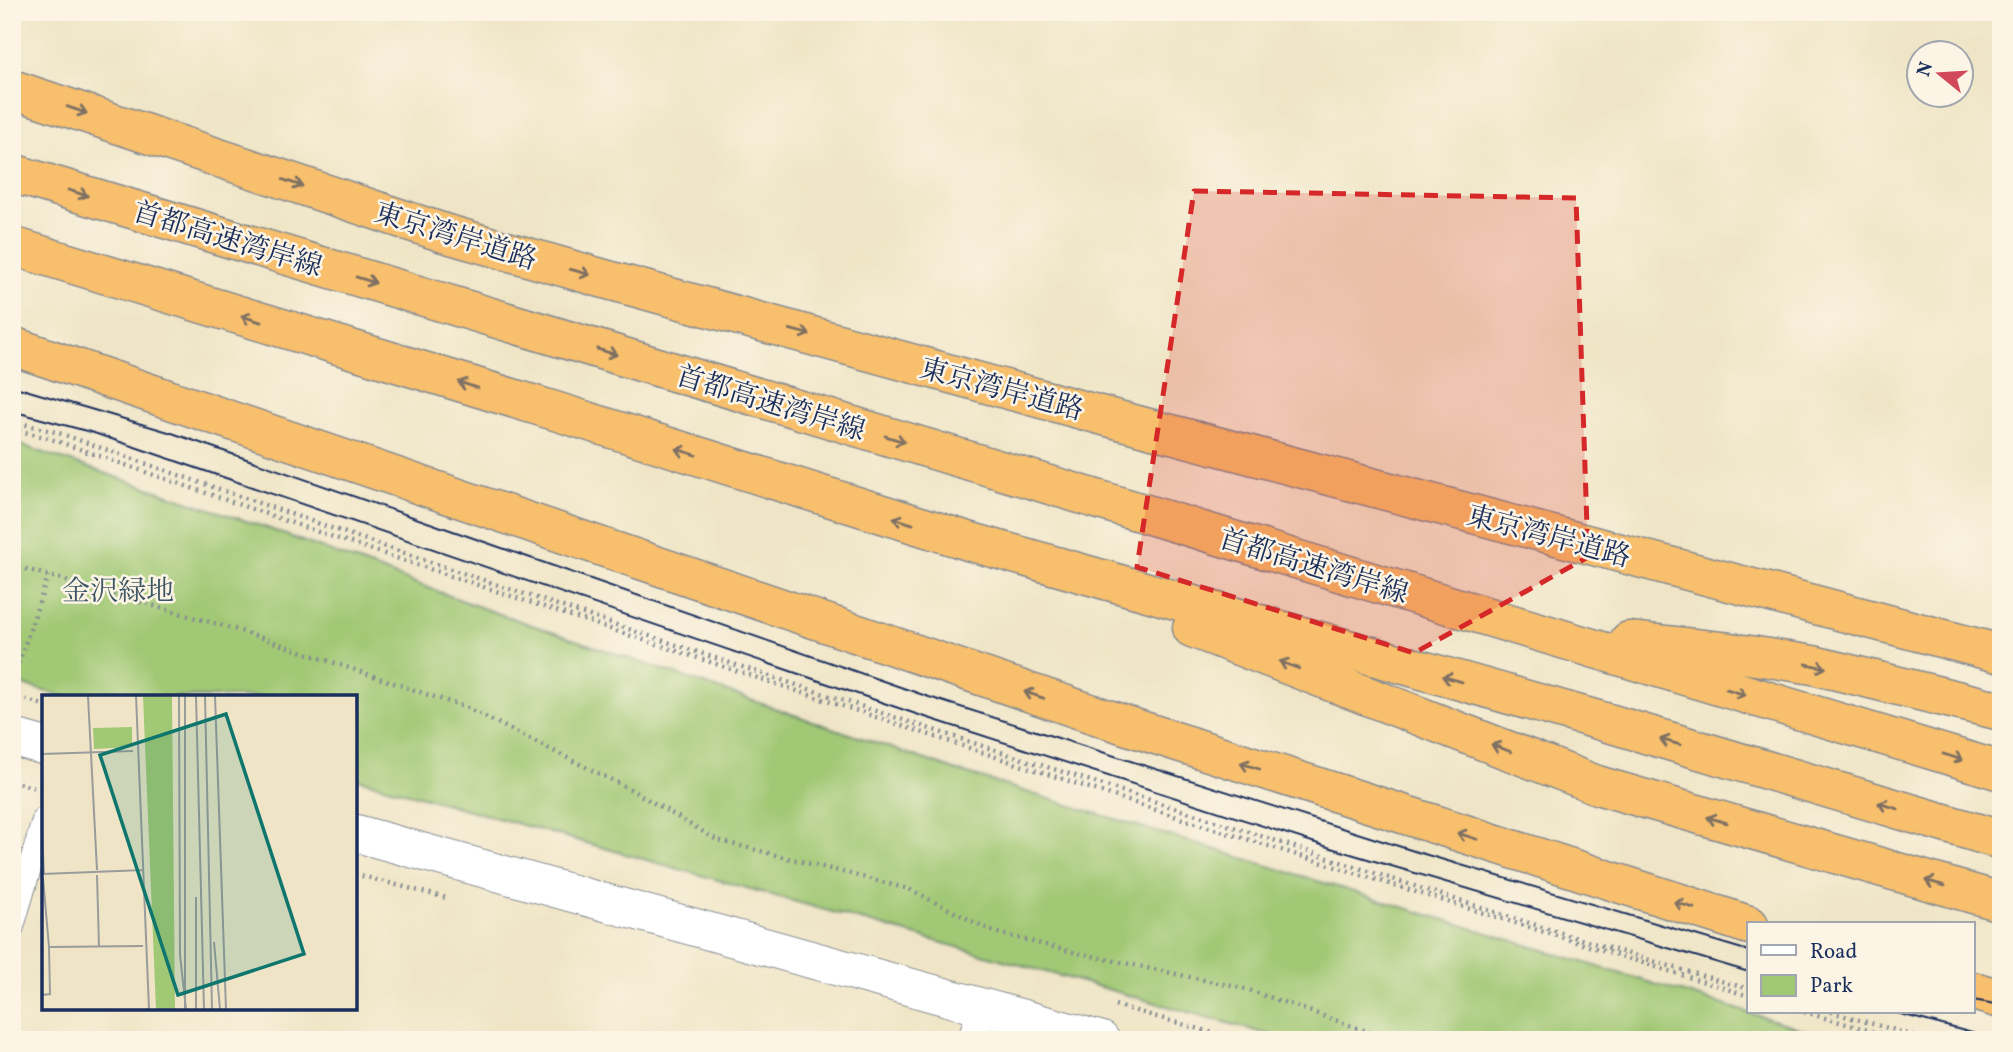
<svg xmlns="http://www.w3.org/2000/svg" width="2013" height="1052" viewBox="0 0 2013 1052" font-family="Vollkorn,'Noto Serif JP',serif">
<rect width="100%" height="100%" fill="#fcf5e5"/>
<filter id="ink" filterUnits="userSpaceOnUse"><feTurbulence type="fractalNoise" baseFrequency=".0143" numOctaves="2"/><feDisplacementMap in="SourceGraphic" scale="14" xChannelSelector="R" yChannelSelector="G"/><feConvolveMatrix kernelMatrix="1 2 1 2 8 2 1 2 1" color-interpolation-filters="sRGB"/></filter>
<filter id="wash" filterUnits="userSpaceOnUse"><feTurbulence type="fractalNoise" baseFrequency=".00686" numOctaves="4" result="noise"/><feDisplacementMap in="SourceGraphic" scale="28" xChannelSelector="R" yChannelSelector="G"/><feGaussianBlur stdDeviation="1.57" result="paint"/><feColorMatrix in="noise" values="0 0 0 0 0 0 0 0 0 0 0 0 0 0 0 0 0 1.4 0 .05"/><feComposite in="paint" operator="in"/></filter>
<g filter="url(#wash)">
<rect width="100%" height="100%" fill="#efe5c6"/>
<path fill="#a1c874" stroke="#5e7c69" stroke-width="2" d="M12,442L267,528L485,609L958,771L1838,1040H1288L355,778V697H66L12,682Z"/>
</g>
<g filter="url(#ink)">
<g fill="none" stroke-linecap="round" stroke-linejoin="round">
<g stroke="#858a92" stroke-width="25">
<path id="pedestrian" d="M12,928L44,819"/>
</g>
<g stroke="#858a92" stroke-width="32">
<path id="minor" d="M973,1040L983,1007"/>
</g>
<g stroke="#858a92" stroke-width="39">
<path id="tertiary" d="M12,737L44,746
M355,833L1101,1040"/>
</g>
<g stroke="#858a92" stroke-width="41">
<path id="trunk" d="M12,89L444,233L608,280L1111,418L2001,654
M12,346L1125,725L1749,925
M1973,991L2001,999"/>
</g>
<g stroke="#858a92" stroke-width="41">
<path id="motorway" d="M12,173L2001,771
M12,246L555,411L968,541L1612,724L2001,840
M1192,628L1597,785L2001,902
M1629,641L1730,652L1813,665L2001,711"/>
</g>
<path stroke="#858a92" stroke-width="4.5" stroke-dasharray="2 5" stroke-linecap="butt" d="M12,421L59,433C430,564 803,689 1178,809C1367,870 1557,935 1749,989
M12,429L45,437L321,533L1198,824L1749,996
M12,565L241,631L467,708L630,789L717,840L909,889L994,932L1073,952L1246,989L1392,1040
M12,683L48,576
M12,696L44,705
M12,781L42,790
M355,874L446,898
M1115,1005L1238,1040
M1804,1012L1903,1040
M1831,1012L1930,1040"/>
<use href="#pedestrian" stroke="#fff" stroke-width="23"/>
<use href="#minor" stroke="#fff" stroke-width="30"/>
<use href="#tertiary" stroke="#fff" stroke-width="37"/>
<use href="#trunk" stroke="#f8bf6c" stroke-width="38"/>
<use href="#motorway" stroke="#f8bf6c" stroke-width="38"/>
<path stroke="#1b2f5e" stroke-width="2" d="M12,386L172,433L929,697L1414,851L1749,951
M12,411L94,433L916,714L1334,849L1749,972
M1973,1000L2001,1005
M1893,1012L1999,1040"/>
</g>
<defs><path id="oneway-shaft" d="M-6 0H5M1.5-3L5.5 0L1.5 3" fill="none" stroke-width="1.6" stroke-linecap="round" stroke-linejoin="round" transform="scale(1.75)"/></defs>
<g stroke="#7e7064">
<use href="#oneway-shaft" transform="translate(77 110) rotate(19)"/>
<use href="#oneway-shaft" transform="translate(293 183) rotate(19)"/>
<use href="#oneway-shaft" transform="translate(78 193) rotate(17)"/>
<use href="#oneway-shaft" transform="translate(580 272) rotate(16)"/>
<use href="#oneway-shaft" transform="translate(366 280) rotate(17)"/>
<use href="#oneway-shaft" transform="translate(251 319) rotate(-163)"/>
<use href="#oneway-shaft" transform="translate(800 332) rotate(15)"/>
<use href="#oneway-shaft" transform="translate(607 352) rotate(17)"/>
<use href="#oneway-shaft" transform="translate(468 385) rotate(-163)"/>
<use href="#oneway-shaft" transform="translate(895 439) rotate(17)"/>
<use href="#oneway-shaft" transform="translate(686 452) rotate(-163)"/>
<use href="#oneway-shaft" transform="translate(903 521) rotate(-163)"/>
<use href="#oneway-shaft" transform="translate(1289 665) rotate(-159)"/>
<use href="#oneway-shaft" transform="translate(1816 666) rotate(12)"/>
<use href="#oneway-shaft" transform="translate(1452 679) rotate(-164)"/>
<use href="#oneway-shaft" transform="translate(1736 692) rotate(17)"/>
<use href="#oneway-shaft" transform="translate(1034 695) rotate(-161)"/>
<use href="#oneway-shaft" transform="translate(1670 742) rotate(-164)"/>
<use href="#oneway-shaft" transform="translate(1501 748) rotate(-159)"/>
<use href="#oneway-shaft" transform="translate(1953 757) rotate(17)"/>
<use href="#oneway-shaft" transform="translate(1250 766) rotate(-162)"/>
<use href="#oneway-shaft" transform="translate(1888 806) rotate(-164)"/>
<use href="#oneway-shaft" transform="translate(1717 820) rotate(-164)"/>
<use href="#oneway-shaft" transform="translate(1467 836) rotate(-162)"/>
<use href="#oneway-shaft" transform="translate(1935 883) rotate(-164)"/>
<use href="#oneway-shaft" transform="translate(1684 905) rotate(-163)"/>
</g>
</g>
<path fill="#d62828" fill-opacity="0.2" stroke="#d62828" stroke-width="5" stroke-dasharray="14 9" stroke-linejoin="round" d="M1194,191L1576,198L1588,557L1414,653L1137,567Z"/>
<g text-anchor="middle" stroke-width="5" stroke-linejoin="round" paint-order="stroke">
<g font-size="28" fill="#1b2f5e" stroke="#fcf5e5">
<text transform="translate(456 235) rotate(17)" y="10">東京湾岸道路</text>
<text transform="translate(228 238) rotate(17)" y="10">首都高速湾岸線</text>
<text transform="translate(1002 388) rotate(15)" y="10">東京湾岸道路</text>
<text transform="translate(771 402) rotate(17)" y="10">首都高速湾岸線</text>
<text transform="translate(1549 535) rotate(15)" y="10">東京湾岸道路</text>
<text transform="translate(1314 565) rotate(17)" y="10">首都高速湾岸線</text>
</g>
<g font-size="28" fill="#3c5564" stroke="#fcf5e5">
<text x="118" y="600">金沢緑地</text>
</g>
</g>
<g transform="translate(42 695)">
<rect width="315" height="315" fill="#efe5c6"/>
<path d="M101,1H130L133,314H114ZM90,32V52L52,54L51,33Z" fill="#a1c874"/>
<path fill="none" stroke="#9a9c9c" stroke-width="2" d="M46,1L55,175M94,1L107,314M137,1L138,260L144,314M154,1L162,314M163,1L170,314M173,1L184,314M314,1L315,25M0,59L91,56M0,136L2,179M0,179L102,175M55,180L57,252M1,183L7,252M154,202V314M172,247L178,314M0,300L8,299L7,252L101,251M143,314V1"/>
<path fill="#0f766e" fill-opacity="0.15" stroke="#0f766e" stroke-width="3.5" d="M184,19L262,259L136,300L58,60Z"/>
<rect width="315" height="315" fill="none" stroke="#1b2f5e" stroke-width="3.5"/>
</g>
<rect width="2013" height="1052" fill="none" stroke="#fcf5e5" stroke-width="42"/>
<rect x="1747" y="922" width="228" height="91" fill="#fcf5e5" stroke="#a2a6af" stroke-width="2"/>
<rect x="1761" y="945" width="35" height="10" fill="#ffffff" stroke="#a2a6af" stroke-width="2"/>
<text x="1810" y="958" font-size="21" fill="#1b2f5e">Road</text>
<rect x="1761" y="975" width="35" height="21" fill="#a1c874" stroke="#a2a6af" stroke-width="2"/>
<text x="1810" y="992" font-size="21" fill="#1b2f5e">Park</text>
<g transform="translate(1940 74) rotate(288)"><circle r="33" fill="#fcf5e5" stroke="#a2a6af" stroke-width="2"/>
<path d="M0-5L12 26L0 18L-12 26Z" fill="#d1495b"/>
<text y="-10" font-size="19" font-weight="bold" text-anchor="middle" fill="#1b2f5e">N</text>
</g>
</svg>
